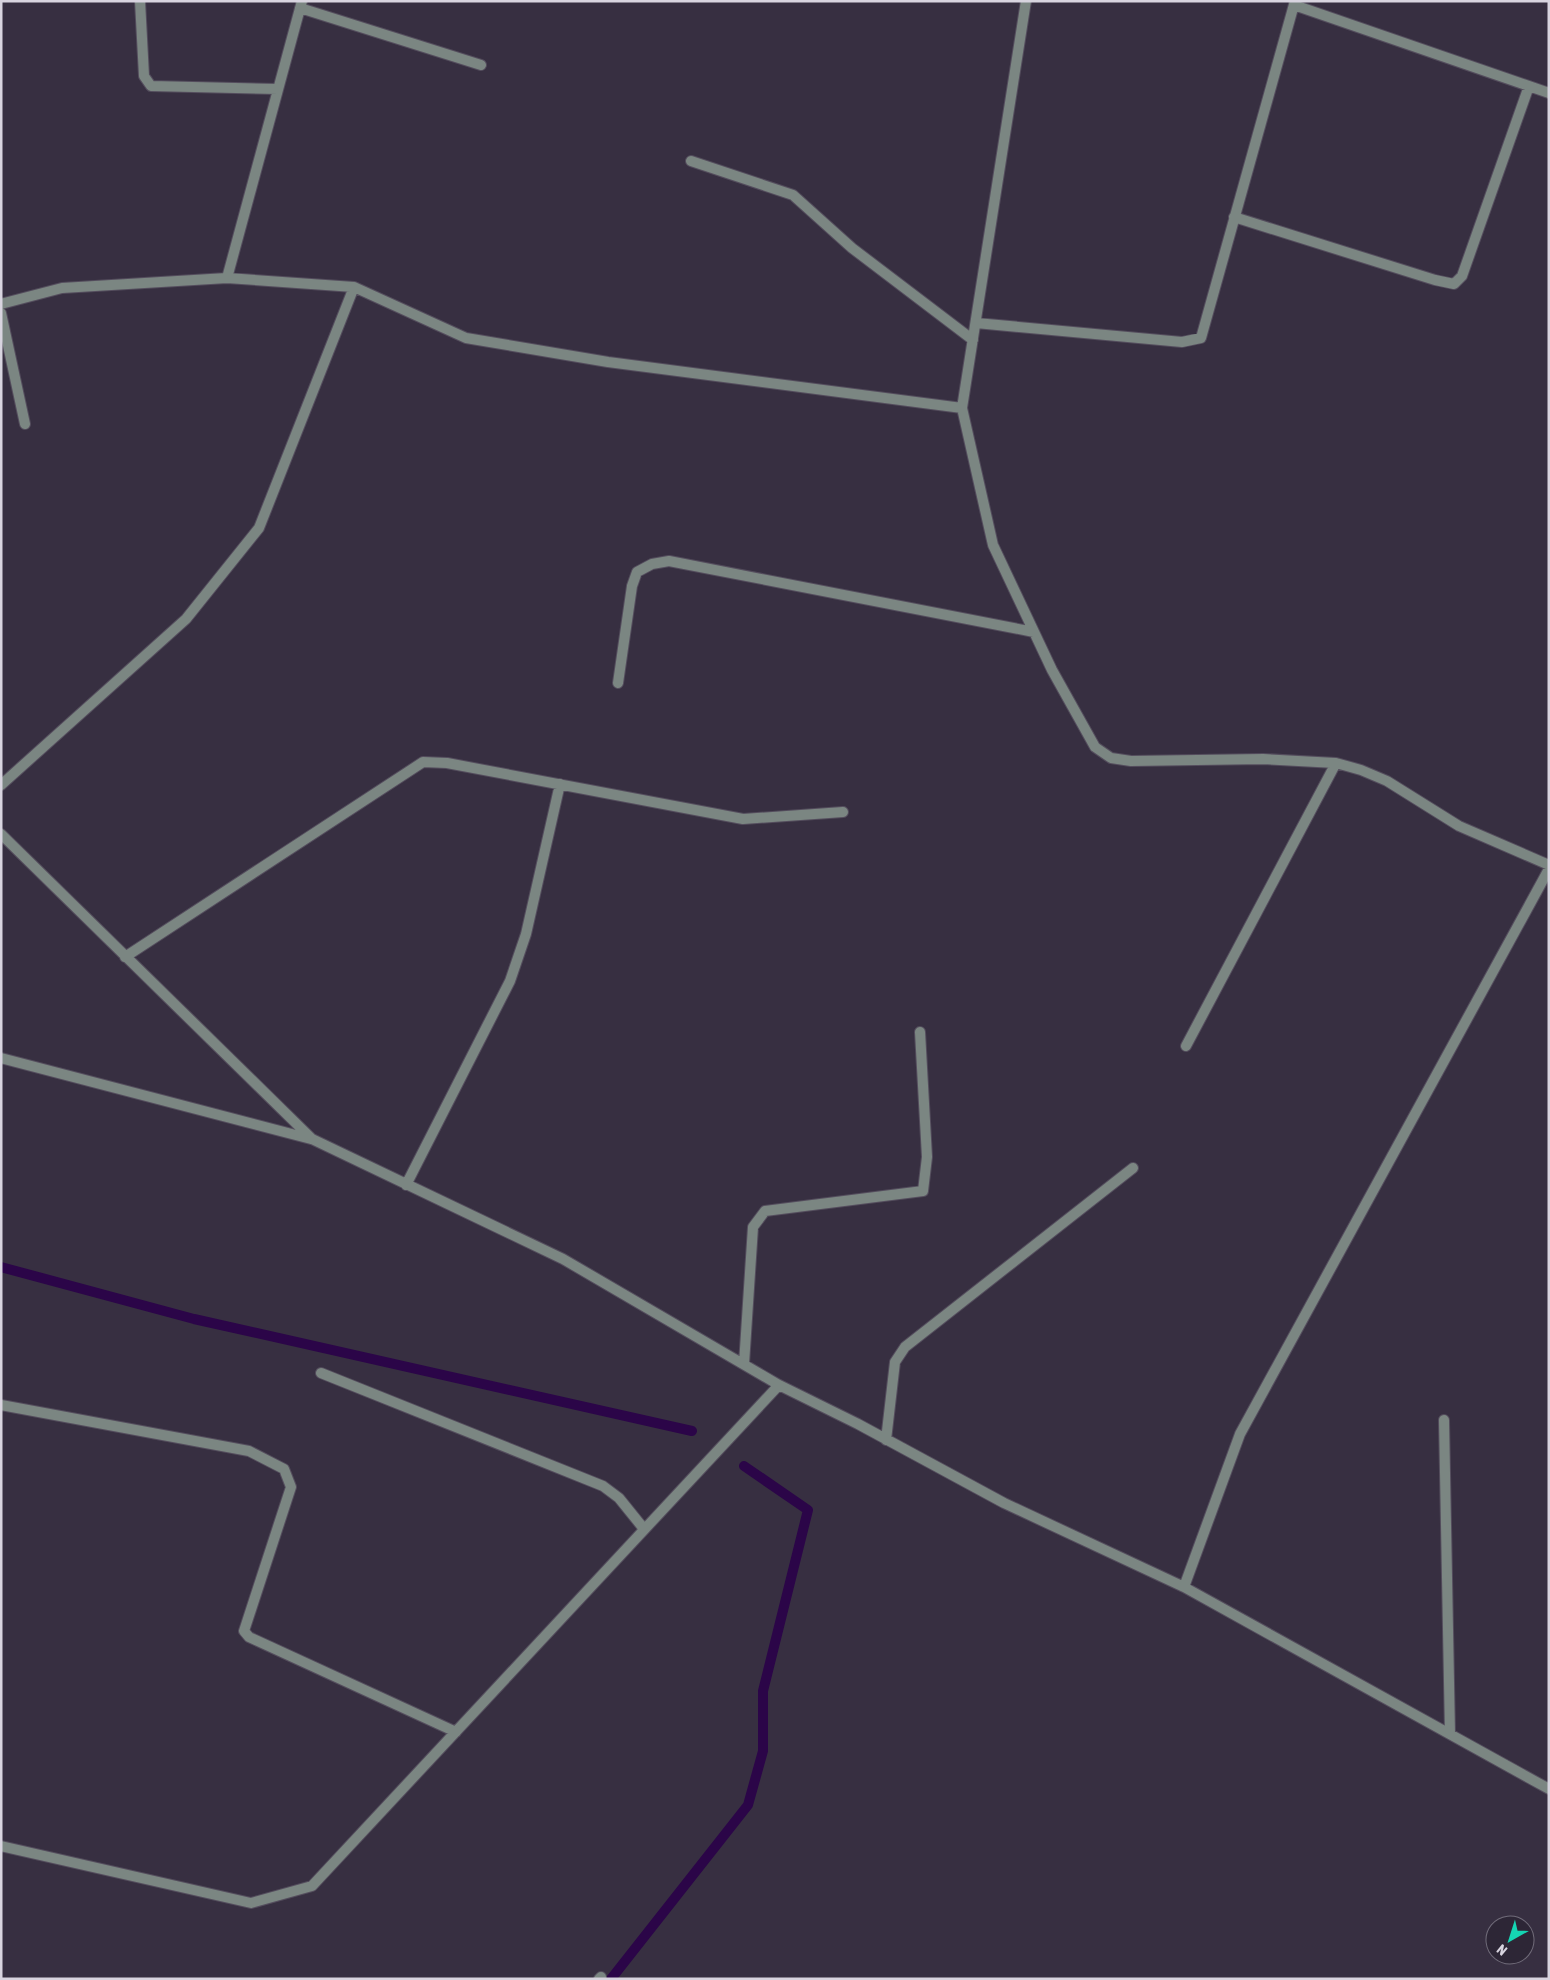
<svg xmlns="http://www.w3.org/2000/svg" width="1550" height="1980" viewBox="0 0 1550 1980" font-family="'Asap Condensed',sans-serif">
<rect width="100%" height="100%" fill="#372f41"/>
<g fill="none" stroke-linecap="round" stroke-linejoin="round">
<path stroke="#2b0548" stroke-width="10" d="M1,1267L194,1319L692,1431
M611,1979L748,1805L763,1751V1691L808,1510L744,1466"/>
<g stroke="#544d5d" stroke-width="12">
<path id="minor" d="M140,1L144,76L151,86L278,89
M1294,5L1549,93
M300,8L481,65
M691,161L793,195L852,248L973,340
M1234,217L1435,280L1454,284L1462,276L1529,86
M227,278L302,1
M1,304L62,288L227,278L354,287L466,338L608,362L962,408L993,545L1052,670L1095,747L1111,758L1131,761L1263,759L1336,763L1361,770L1387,781L1459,826L1549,865
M1,313L25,424
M976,323L1182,342L1201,338L1295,1
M962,408L1026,1
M618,683L632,586L637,572L652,564L669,561L1034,632
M1,785L186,619L259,528L354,287
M1,834L312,1139L563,1259L779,1385L858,1424L1004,1503L1184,1587L1549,1789
M125,957L423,762L447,763L743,819L843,812
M1186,1046L1336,763
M1,1058L311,1139
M406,1185L510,981L526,934L560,784
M744,1364L753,1227L765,1211L923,1191L927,1157L920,1032
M321,1373L603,1486L619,1498L644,1529
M1,1405L249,1451L284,1469L291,1487L244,1631L249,1637L456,1732
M1444,1420L1450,1734
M886,1440L895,1362L905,1347L1133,1168
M1184,1587L1240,1434L1549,869
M1,1846L251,1903L312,1886L779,1385
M599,1979L601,1977"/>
</g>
<use href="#minor" stroke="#7b8682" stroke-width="10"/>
</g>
<rect width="1550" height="1980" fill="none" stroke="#d8d4df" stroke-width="5"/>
<g transform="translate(1510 1940) rotate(219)"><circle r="24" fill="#2d2636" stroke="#716c7a"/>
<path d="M0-4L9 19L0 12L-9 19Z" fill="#15d5b3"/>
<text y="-8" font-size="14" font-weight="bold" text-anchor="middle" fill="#d8d4df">N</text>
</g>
</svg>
